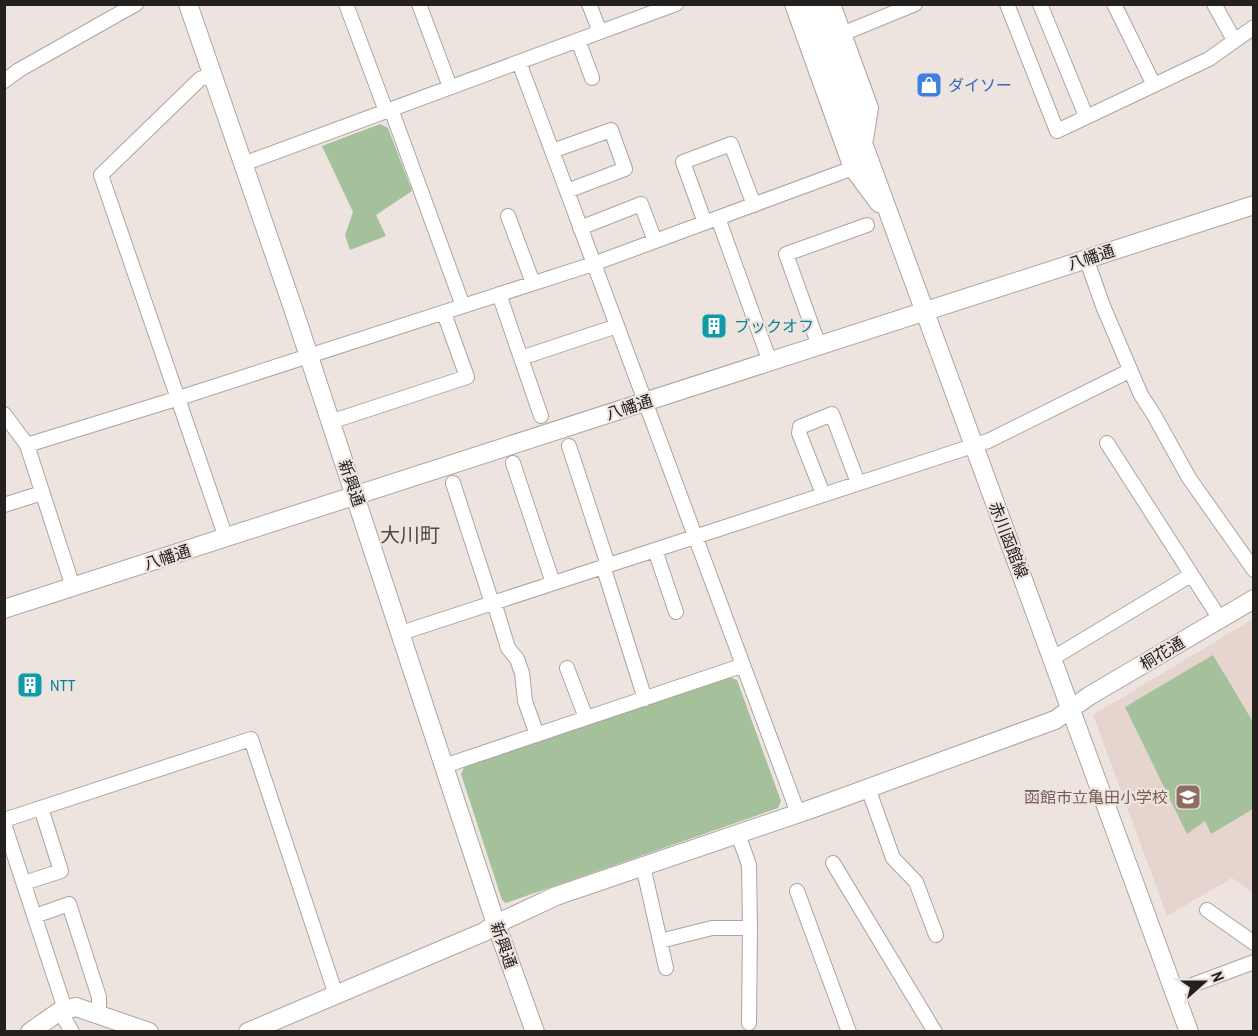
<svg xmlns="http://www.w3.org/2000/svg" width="1258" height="1036" viewBox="0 0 1258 1036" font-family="'Archivo Narrow','Noto Sans JP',sans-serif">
<rect width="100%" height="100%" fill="#ede4e0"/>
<path fill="#e6d5ce" d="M1253,619V893L1232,878L1167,916L1093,715Z"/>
<path fill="#a4c19b" d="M380,124L388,128L412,191L376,215L386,236L350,250L345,235L353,212L322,146Z
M1213,655L1253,722V809L1211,834L1205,821L1187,834L1125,707Z
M730,677L737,680L781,801L778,808L506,903L502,900L461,774L464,767Z"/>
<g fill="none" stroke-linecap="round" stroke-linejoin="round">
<g stroke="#ada4a1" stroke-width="16">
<path id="street" d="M346,4L386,111
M419,4L450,87
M589,4L600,32
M1007,4L1057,131L1209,59L1254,27
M1040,4L1086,116
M1114,4L1154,85
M1214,4L1234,40
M842,34L915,4
M578,40L592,78
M519,62L798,813
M212,75L200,79L101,175L226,538
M4,81L19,70L136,4
M391,109L463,306
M552,151L611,130L625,169L567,191
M243,164L676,4
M508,216L533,283
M718,218L770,362
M705,223L683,162L731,144L754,205
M580,228L641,204L655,241
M1086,258L1103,306L1141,395L1154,415L1189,478L1254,570
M499,294L521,358L617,326
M819,346L786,254L867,225
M521,358L541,416
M4,414L27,445L73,587
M330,422L467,377L444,313
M1107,443L1220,619
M27,445L179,398L593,264L853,168
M569,446L608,565
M513,463L553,583
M453,483L492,603
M823,494L799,433L800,427L832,414L858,483
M4,505L42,493
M655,550L676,612
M603,566L645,699
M494,602L508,648L517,659L522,673L525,701L537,735
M401,633L988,441L1129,371
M1053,658L1191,575
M567,668L586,718
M444,766L741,666
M868,788L893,858L916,882L936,935
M4,820L251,739L336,995
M4,824L65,1009
M833,863L935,1032
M643,866L660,941L712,928H750L749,865L738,834
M24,883L61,871L41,808
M797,891L849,1032
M1207,910L1254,943
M35,916L69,904L99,997V1015
M660,941L666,968
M1187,987L1254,962
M60,1011L72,1032
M749,1023L750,928"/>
</g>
<g stroke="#ada4a1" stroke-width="20">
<path id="secondary" d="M188,4L294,311L496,924L535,1032
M794,4L853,168L879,203
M812,4C937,347 1064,689 1189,1032
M831,4L869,108L864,139
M4,609L1254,205
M30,1032L60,1011L76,1007L149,1032
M248,1032L484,932L496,924L556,896L814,808L1055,720L1089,696L1254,599"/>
</g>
<use href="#street" stroke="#fff" stroke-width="14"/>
<use href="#secondary" stroke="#fff" stroke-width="18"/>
</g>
<defs>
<g id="shop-square" transform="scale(1.35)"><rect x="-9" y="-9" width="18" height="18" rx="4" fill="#3f7fe0" stroke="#ede4e0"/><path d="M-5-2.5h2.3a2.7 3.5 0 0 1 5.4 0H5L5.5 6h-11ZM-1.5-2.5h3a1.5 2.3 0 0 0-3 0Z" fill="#fff"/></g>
<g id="building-square" transform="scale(1.35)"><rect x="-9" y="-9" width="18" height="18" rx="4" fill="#0f9aa8" stroke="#ede4e0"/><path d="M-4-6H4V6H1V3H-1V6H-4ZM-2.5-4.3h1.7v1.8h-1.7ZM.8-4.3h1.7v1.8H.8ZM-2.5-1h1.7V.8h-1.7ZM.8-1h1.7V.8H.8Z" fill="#fff"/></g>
<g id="school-square" transform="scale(1.35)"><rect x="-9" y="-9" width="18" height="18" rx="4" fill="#8d6e63" stroke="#ede4e0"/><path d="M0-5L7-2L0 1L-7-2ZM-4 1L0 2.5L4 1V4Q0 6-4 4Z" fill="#fff"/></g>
</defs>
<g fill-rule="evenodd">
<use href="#shop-square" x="929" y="85"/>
<use href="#building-square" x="714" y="326"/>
<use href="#building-square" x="30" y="685"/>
<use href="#school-square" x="1188" y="797"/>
</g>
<g text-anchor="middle" stroke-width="4.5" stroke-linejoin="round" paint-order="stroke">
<g font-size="16" fill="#366cbe" stroke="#ede4e0" text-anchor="start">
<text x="948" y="91">ダイソー</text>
</g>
<g font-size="16" fill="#23201e" stroke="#ede4e0">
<text transform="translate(1091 257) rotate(-18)" y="6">八幡通</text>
<text transform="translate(629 407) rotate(-18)" y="6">八幡通</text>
<text transform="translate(352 483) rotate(71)" y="6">新興通</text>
<text transform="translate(1009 540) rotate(69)" y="6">赤川函館線</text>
<text transform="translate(167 557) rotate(-18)" y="6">八幡通</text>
<text transform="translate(1162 653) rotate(-31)" y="6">桐花通</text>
<text transform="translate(504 945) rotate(71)" y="6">新興通</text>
</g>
<g font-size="16" fill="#0d838f" stroke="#ede4e0" text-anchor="start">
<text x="734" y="332">ブックオフ</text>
<text x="50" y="691">NTT</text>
</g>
<g font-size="16" fill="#785e54" stroke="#ede4e0" text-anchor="end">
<text x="1168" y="803">函館市立亀田小学校</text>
</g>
<g font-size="20" fill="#504845" stroke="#ede4e0">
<text x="410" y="542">大川町</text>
</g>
</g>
<rect width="1258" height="1036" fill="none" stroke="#23201e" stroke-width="12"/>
<g transform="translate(1204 982) rotate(69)" stroke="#ede4e0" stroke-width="4.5" paint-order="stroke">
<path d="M0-4.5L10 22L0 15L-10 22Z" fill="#23201e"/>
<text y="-9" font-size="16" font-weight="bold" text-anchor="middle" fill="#23201e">N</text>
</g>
</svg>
